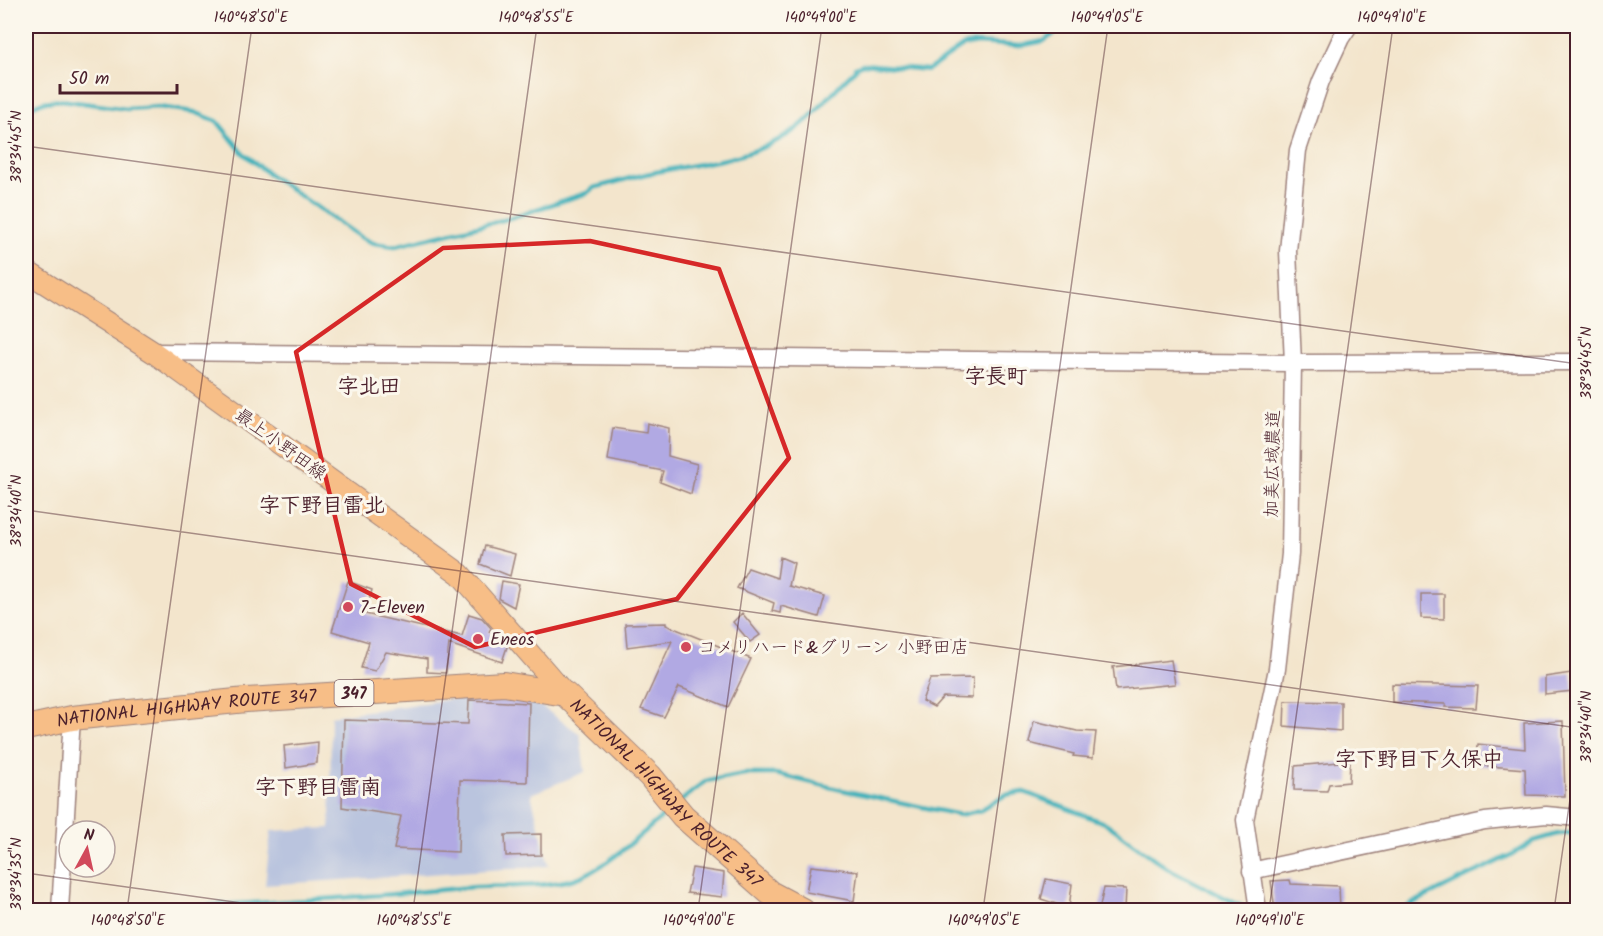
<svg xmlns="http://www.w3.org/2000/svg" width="1603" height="936" viewBox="0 0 1603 936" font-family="Kalam,'Klee One',sans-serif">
<rect width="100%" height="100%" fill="#fbf7ec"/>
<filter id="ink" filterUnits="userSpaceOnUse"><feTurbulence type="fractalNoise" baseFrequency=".0167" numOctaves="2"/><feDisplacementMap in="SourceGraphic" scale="12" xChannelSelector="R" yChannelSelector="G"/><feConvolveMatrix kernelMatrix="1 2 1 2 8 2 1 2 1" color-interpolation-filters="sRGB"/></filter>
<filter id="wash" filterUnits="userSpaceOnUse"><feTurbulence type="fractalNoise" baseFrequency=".008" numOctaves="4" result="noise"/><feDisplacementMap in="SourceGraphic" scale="24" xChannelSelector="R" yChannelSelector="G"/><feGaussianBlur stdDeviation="1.35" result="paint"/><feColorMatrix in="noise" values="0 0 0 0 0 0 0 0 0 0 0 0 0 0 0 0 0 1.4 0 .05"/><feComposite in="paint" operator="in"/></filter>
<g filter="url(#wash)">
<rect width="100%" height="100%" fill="#f3e5cc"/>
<path fill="#bac4de" d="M461,698L535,702L580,734L585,772L531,794L549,866L265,885L271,831L330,828L331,716Z"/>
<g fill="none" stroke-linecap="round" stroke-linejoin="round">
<path stroke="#42b2bb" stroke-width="4.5" d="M26,109L43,102L61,100L127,109L158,107L194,112L217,121L243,153L270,175L360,237L373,243L395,246L503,220L587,193L593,188C611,184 628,178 646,174C694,163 744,162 787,135C814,119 832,90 856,69L855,67L863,64L928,70L963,46L977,43L1019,46L1044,41L1066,26
M681,801L706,781L744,774H776L842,790L960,815L981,810L1005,795L1024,792L1107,824L1167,868L1249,910
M96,910C218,905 339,900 460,888C498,885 537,889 574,879C607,869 643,832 670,810
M1402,910L1415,902L1513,854L1534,841L1558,834L1578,833"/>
</g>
<g id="blocks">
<path fill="#b1a9e3" d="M647,423L669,428L668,456L697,464L691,494L660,482L663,471L608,460L613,428L646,433Z
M485,546L515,554L510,576L480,564Z
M780,557L794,563L789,586L825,596L819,617L781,606L780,613L772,611L774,603L737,588L748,568L777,578Z
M348,581L372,590L365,614L462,636L469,614L482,618L491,628L489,632L498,636L507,647L502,662L449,644L446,673L427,672V659L386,652L375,671L361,668L369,642L332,631Z
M502,581L519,584L514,607L499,599Z
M1421,594H1444V619L1421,618Z
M742,613L760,635L750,642L733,622Z
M666,623V625L751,659L728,707L679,687L664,717L641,709L672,641L627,647L625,624Z
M1171,660L1175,684L1116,690L1113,667Z
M1571,673L1573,691L1545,694V677Z
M973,678L972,698L943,697L934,707L922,701L930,679Z
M1392,684L1478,686L1476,708L1445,707L1446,704L1392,702Z
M469,700L529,703L527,782L460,780L458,852L394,849L401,816L342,807L344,720L468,724Z
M1285,701L1341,702V731L1284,726Z
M1034,721L1077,731L1096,732L1093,758L1073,756L1074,754L1029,743Z
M1563,721L1565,796L1526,795L1525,769L1477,765L1478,744L1525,749L1524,723Z
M318,742L317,763L286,768L284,746Z
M1350,761L1349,782L1329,784L1327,791L1294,790L1295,766Z
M541,834V855L506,856L505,835Z
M811,866L858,871L854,901L806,892Z
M692,868L724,873L722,897L687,893Z
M1046,879L1072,884L1069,908L1041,899Z
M1290,880L1291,884L1339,886L1340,910H1275L1271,881Z
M1104,888L1126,889L1125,910H1099Z"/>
</g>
</g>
<g filter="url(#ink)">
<use href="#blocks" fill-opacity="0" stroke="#9e827c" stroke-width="1.5"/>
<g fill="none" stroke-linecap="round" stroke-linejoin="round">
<g stroke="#9e827c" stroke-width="19">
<path id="minor" d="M153,352L1293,363L1578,362
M1251,871L1485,821L1546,815L1578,818
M60,910L72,718
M1258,910L1245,820L1277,669L1290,554L1293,363L1288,251L1298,150L1321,81L1341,38L1349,26"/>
</g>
<g stroke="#9e827c" stroke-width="23">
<path id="major" d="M26,271L153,352L460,574L565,694"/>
</g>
<g stroke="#9e827c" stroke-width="26">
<g id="highway">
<path id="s1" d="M26,728L72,718L246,700L504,684L565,694L650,776L683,816L770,893L802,910"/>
</g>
</g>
<use href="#minor" stroke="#fff" stroke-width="16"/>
<use href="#major" stroke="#f7be87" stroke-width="21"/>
<use href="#highway" stroke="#f7be87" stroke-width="24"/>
</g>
</g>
<path fill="none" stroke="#d62828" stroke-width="4.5" stroke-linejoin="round" d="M590,241L719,269L789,458L677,599L475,647L351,584L296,352L443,248Z"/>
<path fill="none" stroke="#4a1f2b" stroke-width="1.5" stroke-opacity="0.45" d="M26,146L1578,364M26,510L1578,728M26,873L292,910M127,910L252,26M413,910L537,26M698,910L822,26M983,910L1108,26M1269,910L1393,26M1554,910L1578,744"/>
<g fill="#d1495b" stroke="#fbf7ec" stroke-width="2">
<circle cx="348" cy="607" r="6"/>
<circle cx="478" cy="639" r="6"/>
<circle cx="686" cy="647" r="6"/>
</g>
<g text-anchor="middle" stroke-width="6" stroke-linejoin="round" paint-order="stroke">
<rect fill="#fbf7ec" stroke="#7f6065" stroke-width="1.5" x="334.5" y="680" width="39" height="26" rx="4.5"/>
<g font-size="16" font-weight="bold" fill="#4a1f2b">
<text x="354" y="699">347</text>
</g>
<g font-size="18" fill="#4a1f2b" stroke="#fbf7ec">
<text transform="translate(281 444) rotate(36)" y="6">最上小野田線</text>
<text transform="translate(1272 464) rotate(-89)" y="6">加美広域農道</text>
<text dy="6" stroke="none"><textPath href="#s1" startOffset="162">NATIONAL HIGHWAY ROUTE 347</textPath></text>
<text dy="6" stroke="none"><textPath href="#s1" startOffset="684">NATIONAL HIGHWAY ROUTE 347</textPath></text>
</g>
<g font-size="18" fill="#4a1f2b" stroke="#fbf7ec" text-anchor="start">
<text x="360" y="613">7-Eleven</text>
<text x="490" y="645">Eneos</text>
<text x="698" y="653">コメリハード&amp;グリーン 小野田店</text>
</g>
<g font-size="21" font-weight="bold" fill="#4a1f2b" stroke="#fbf7ec">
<text x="996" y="383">字長町</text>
<text x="369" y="393">字北田</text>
<text x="322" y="512">字下野目雷北</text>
<text x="1419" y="766">字下野目下久保中</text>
<text x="318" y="794">字下野目雷南</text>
</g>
</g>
<rect width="1603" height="936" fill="none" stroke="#fbf7ec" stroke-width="66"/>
<g transform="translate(87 849) rotate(8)"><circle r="28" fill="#fbf7ec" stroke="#b4a19f" stroke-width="1.5"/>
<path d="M0-4.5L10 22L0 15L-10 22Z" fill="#d1495b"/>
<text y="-9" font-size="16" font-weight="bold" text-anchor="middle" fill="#4a1f2b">N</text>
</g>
<path d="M60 84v9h117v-9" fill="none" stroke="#4a1f2b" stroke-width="3"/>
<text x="69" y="84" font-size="18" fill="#4a1f2b" stroke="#fbf7ec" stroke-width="4.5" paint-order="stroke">50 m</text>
<rect x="33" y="33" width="1537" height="870" fill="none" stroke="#4a1f2b" stroke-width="2"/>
<g font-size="15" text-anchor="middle" fill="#4a1f2b">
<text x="251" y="22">140°48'50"E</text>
<text x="536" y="22">140°48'55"E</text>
<text x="821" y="22">140°49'00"E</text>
<text x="1107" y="22">140°49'05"E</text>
<text x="1392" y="22">140°49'10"E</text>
<text transform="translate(16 147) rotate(-90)" y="5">38°34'45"N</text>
<text transform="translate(1586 363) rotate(-90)" y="5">38°34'45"N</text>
<text transform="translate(16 511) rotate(-90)" y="5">38°34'40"N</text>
<text transform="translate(1586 727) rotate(-90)" y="5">38°34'40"N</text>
<text transform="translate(16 874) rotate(-90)" y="5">38°34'35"N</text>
<text x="128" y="925">140°48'50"E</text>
<text x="414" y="925">140°48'55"E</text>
<text x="699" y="925">140°49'00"E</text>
<text x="984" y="925">140°49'05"E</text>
<text x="1270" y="925">140°49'10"E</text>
</g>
</svg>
